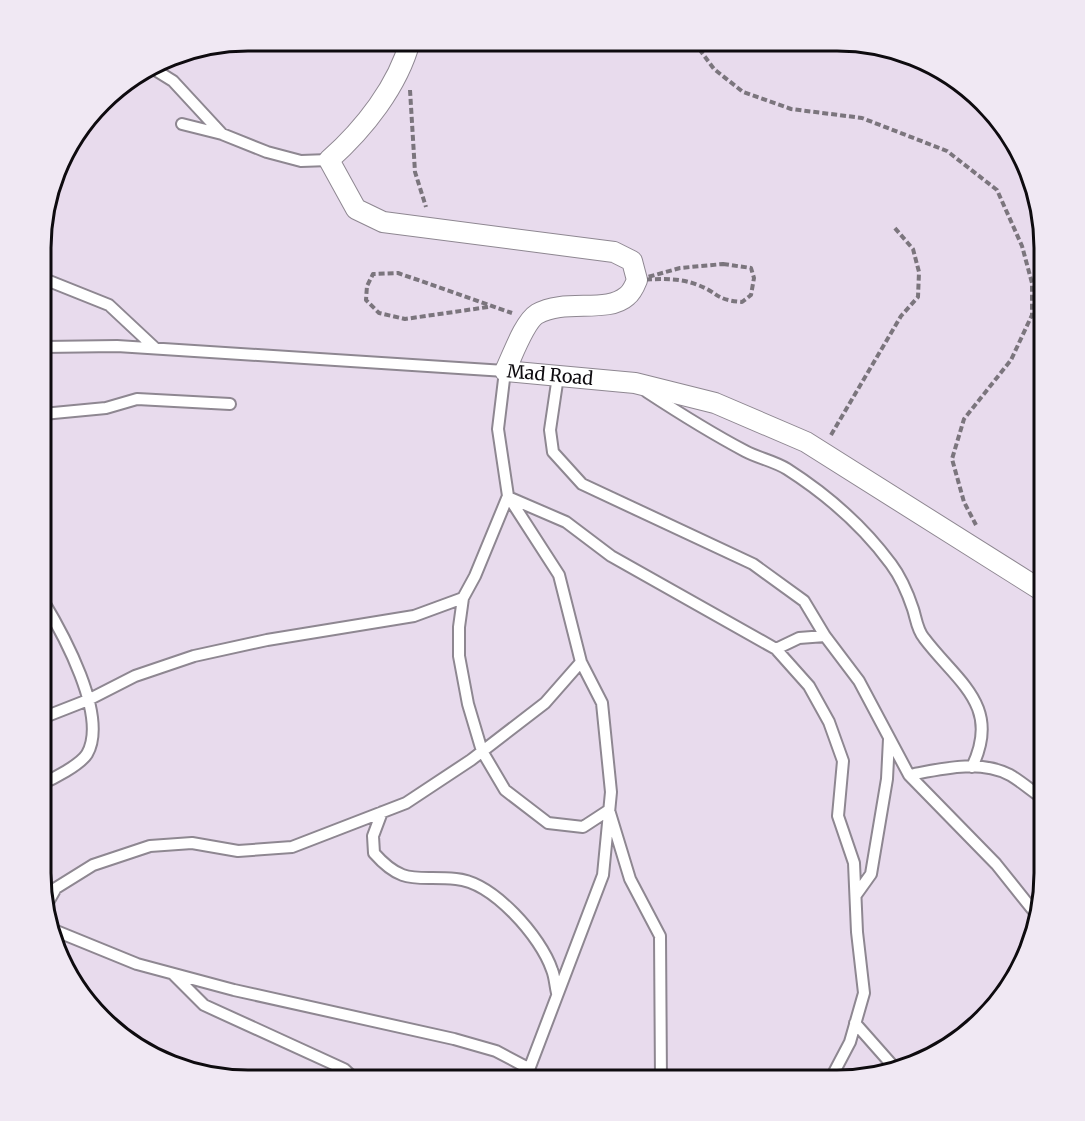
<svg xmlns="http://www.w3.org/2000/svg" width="1085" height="1121" viewBox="0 0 1085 1121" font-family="Merriweather,serif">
<rect width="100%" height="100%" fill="#f0e8f3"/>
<path fill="#e8dbed" d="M248,41L864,42L941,68L1009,132L1044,234V887L1017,977L953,1045L851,1080H234L144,1053L76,989L41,887L44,208L68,144L111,92L181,52Z"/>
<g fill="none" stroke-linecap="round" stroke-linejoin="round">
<g stroke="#8e8791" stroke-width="14">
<path id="service" d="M152,68L173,81L222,134
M182,124L222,134L267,152L301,161L329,160
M44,279L109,305L155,348
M44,347L117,346L505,371L498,429L508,496L559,575L581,662L602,703L611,792L603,875L525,1080
M558,376L550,430L553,452L582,484L753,564L804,601L825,636L859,681L909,775L996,864L1036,914
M647,392C679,413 711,433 745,451C758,458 774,461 787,469C826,494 863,526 891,564C900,576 908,594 913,609C916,618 917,630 924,638C957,682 1002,705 972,767
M43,414L106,408L137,399L230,404
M508,497L566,522L611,556L776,649L809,686L829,722L843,761L838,816L854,863L857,932L864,993L850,1042L830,1080
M463,598L459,627V656L468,704L482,751L505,790L548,823L583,827L609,810L630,879L660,936L661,1080
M776,649L799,638L825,636
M42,718L88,700L135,676L194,656L267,640L414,616L463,598L475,576L508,496
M909,775C941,769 979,759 1010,775C1022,782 1033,792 1044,799
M41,784C53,779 80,765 87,754C109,716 62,632 42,599
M382,812L373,836L374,853C404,887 417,875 456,879C493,882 541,937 552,970C555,977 555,985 557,993
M856,895L871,874L887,779L889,739
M47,904L56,888L93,865L150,846L192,843L238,851L292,847L406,803L471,760L545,703L581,662
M56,931L137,964L234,990L454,1039L496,1051L528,1068L524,1074
M174,975L204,1005L344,1069L356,1080
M855,1023L893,1066"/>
</g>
<g stroke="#8e8791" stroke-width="22">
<g id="minor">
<path id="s1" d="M410,41C398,86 364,129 329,160L356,209L383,222L614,252L632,261L637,280C635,285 631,293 627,296C607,314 565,298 537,314C524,322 512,357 505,371L635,383L715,403L806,442L1044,592"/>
</g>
</g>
<path stroke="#7b757d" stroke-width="4" stroke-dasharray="6 3" stroke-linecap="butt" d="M694,42L714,69L743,92L791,109L862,118L947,151L997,190L1022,246L1032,283V315L1011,360L964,419L952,459L964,502L976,525
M410,90L415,172L426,207
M723,264L751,268L754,278L751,295L742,302C715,300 719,293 698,285C678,277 659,279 637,280L680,268Z
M488,307L405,319L379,313L366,300L367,286L373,274L398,273L512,313
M831,435L901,316L918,297L919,272L913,249L894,227"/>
<use href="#service" stroke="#fff" stroke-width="10"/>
<use href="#minor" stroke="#fff" stroke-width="20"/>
</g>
<g text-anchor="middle" stroke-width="6" stroke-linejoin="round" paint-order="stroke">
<g font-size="18" fill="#0e0b0f" stroke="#f0e8f3">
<text dy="6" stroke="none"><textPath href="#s1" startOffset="728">Mad Road</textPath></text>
</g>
</g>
<path d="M0 0H1085V1121H0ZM248 51H837A197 197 0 0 1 1034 248V873A197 197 0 0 1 837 1070H248A197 197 0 0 1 51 873V248A197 197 0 0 1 248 51Z" fill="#f0e8f3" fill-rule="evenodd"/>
<path fill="none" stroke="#0e0b0f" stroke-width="3" d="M248 51H837A197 197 0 0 1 1034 248V873A197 197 0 0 1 837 1070H248A197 197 0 0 1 51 873V248A197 197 0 0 1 248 51Z"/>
</svg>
